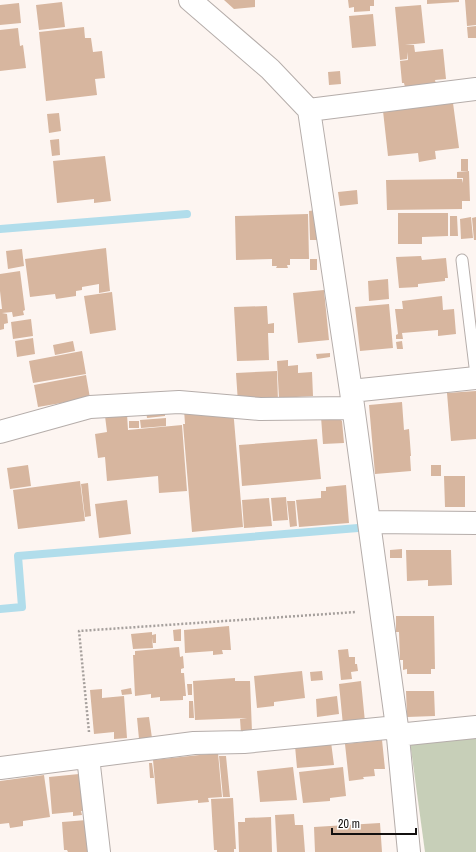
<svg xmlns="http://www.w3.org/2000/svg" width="476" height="852" viewBox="0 0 476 852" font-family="'Archivo Narrow',sans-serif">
<rect width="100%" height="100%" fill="#fdf5f1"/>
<path fill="#c7cfb8" d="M476,737V852H425L410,742Z"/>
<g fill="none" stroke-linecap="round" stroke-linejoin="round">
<path stroke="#b1ddeb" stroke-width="8" d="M0,229L187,214
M0,609L22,607L18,556L358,528"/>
</g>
<path fill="#d7b69f" d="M224,0H255V7L234,9Z
M348,0H374V6H370V11L354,12V7L349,8Z
M427,0H459V2L427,4Z
M465,0H476V25L467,26Z
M62,2L65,27L39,30L36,5Z
M19,3L21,23L0,25V5Z
M421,5L425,43L405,45H414L415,52L443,49L446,79L435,80L436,84L405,87L404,83H402L400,61L408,60L407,52V59L400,60L395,7Z
M373,14L376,46L352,48L349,16Z
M476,26V38H468L467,27Z
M84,27L85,38H91L93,52L102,51L105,78L95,79L97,95L46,101L39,32Z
M18,28L20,46L23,45L26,68L0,71V30Z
M340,71L341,84L329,85L328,72Z
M453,103L459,148L435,151L436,159L419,162L418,153L388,156L383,111Z
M59,113L61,131L49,133L47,114Z
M59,139L60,155L52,156L50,140Z
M105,156L111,201L94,203V199L57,203L53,161Z
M461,159H468V171H461Z
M469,171L470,201H462V209L387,210L386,180L462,179L463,183V178H457V172Z
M357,190L358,204L340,206L338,192Z
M316,210L319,240H310L309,211Z
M398,213H448V236L422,237V244H398Z
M308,214L309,259H290V265H287L288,268H276L277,266H272V259L236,260L235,216Z
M450,216H457L458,236H450Z
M471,217L473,238L461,239L460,219Z
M476,217V240H474L472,218Z
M106,248L110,291L99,293V284L82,287V290L76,291V296L56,299L55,294L30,297L25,259Z
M22,249L24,266L8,269L6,251Z
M421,256L422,260L446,258L448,278H445V281L418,284V287L399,288L396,257Z
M310,259H317V270H310Z
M20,271L25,310L23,311L24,315L13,317L12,312L2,313L7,314L8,323L4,324V329L0,330V309H2L0,291V274Z
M388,279L389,299L369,301L368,281Z
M324,290L329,340L298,343L293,293Z
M112,292L116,330L90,334L84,296Z
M442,296L443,310L454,309L456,334L438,336V330L402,333L403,339H396V335L398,334L395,309H403L402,301Z
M389,304L393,348L360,351L355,307Z
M267,306L268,324L274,323V333H268L269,360L237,361L234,307Z
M31,319L33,336L13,339L11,322Z
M33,338L35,354L17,357L15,341Z
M73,341L75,351L55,355L53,345Z
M402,341L403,349H397L396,342Z
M82,351L86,374L33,383L29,361Z
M330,353V357L317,359L316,354Z
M288,360V366L298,365V373L312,372L313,396L279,398L277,361Z
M277,371L278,401L238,403L236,373Z
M86,375L90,398L38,407L34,385Z
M476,391V439L451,441L447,393Z
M402,402L404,430L409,429L411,456H410L411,471L375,474L369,405Z
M165,409V416L147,418L146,410Z
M184,409L233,414L234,420L191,424L234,420L243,527L192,532L183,424H185Z
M127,414L128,430L182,425L187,491L159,493L158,476L107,481L105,457L98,458L95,434L107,432L105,416Z
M336,416L342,421L344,443L323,444L321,417Z
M166,418V426L141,428L140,420Z
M129,421H139V428H129Z
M317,439L321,479L242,486L239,445Z
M28,465L31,486L10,489L7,468Z
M431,465H441V476H431Z
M444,476H465V507H445Z
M80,481L85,521L18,529L13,490Z
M88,483L91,516L85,517L81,484Z
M346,485L349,523L299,527L296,500L321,498V491H326V487Z
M286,497L288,520L273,521L271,498Z
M269,498L272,526L244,528L242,500Z
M127,500L131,534L99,538L95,504Z
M287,501H295L297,526L290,527Z
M402,549V558H390V550Z
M406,550H451L452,585L428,586V580L407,581Z
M396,616H434L435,669H431V674H407V669L403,670V660H400L399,632H396Z
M229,626L231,650H222L223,654L213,655V651L185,653L184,630Z
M181,629V641H174L173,630Z
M152,632V635L156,634V643H153L152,637L153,648L133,649L131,634Z
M179,647L180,657L183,656L184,668L181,669V673H184L186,696H183V700L160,701V697L151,698V694L135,696L133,655H135V651Z
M348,649L349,657H355V664H357L358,671L351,672L352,679L341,680L338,650Z
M302,671L305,698L274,702V706L257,708L254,676Z
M322,671L323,680L311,681L310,672Z
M235,678V681H250L252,732L241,733L240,719L247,718L195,720L193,681Z
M361,681L365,722L347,724L345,713L347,724L343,725L339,684Z
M187,684H192V695H188Z
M131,688L132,694L122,695L121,690Z
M102,689V698L124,696L127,738L114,739V732L94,734L90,690Z
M406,691H434L435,716L407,717Z
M337,696L339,714L317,717L316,699Z
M189,701H193L194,718H189Z
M149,717L152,738L139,739L137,718Z
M382,740L385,769H374L375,776L363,777L364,779L349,781L345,744Z
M331,742L334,765L297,768L295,746Z
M218,753L222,797L208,798L209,802L198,803V800L157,804L153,760Z
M219,756H226L230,797H223Z
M149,763H152L154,778H150Z
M293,767L297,800L260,802L257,771Z
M343,767L346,796L330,798V801L303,803L299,772Z
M79,774L83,811H81L82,815L73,816V812L52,814L49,777Z
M44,775L50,817L23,821V826L10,828L9,823L0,824V781Z
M233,798L236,849H234V852H217V850H214L211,799Z
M294,814L295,825H303L305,852H277L275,815Z
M271,817L272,852H239L238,822H245V818Z
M87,820L90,852H68L67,850H64L62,822Z
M380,823L382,852H315L314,827Z"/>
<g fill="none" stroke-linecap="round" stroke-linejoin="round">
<g stroke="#b5adaa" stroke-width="13">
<path id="lane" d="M462,260L476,375"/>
</g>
<g stroke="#b5adaa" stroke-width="24">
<path id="street" d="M190,0L270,69L309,110L351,391L397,727L409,852
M309,110L476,89
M351,391L476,378
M0,432L90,407L179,402L260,409L353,408
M369,522L476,523
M397,735L476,727
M88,757L99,852
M0,768L194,743L244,742L397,727"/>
</g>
<path stroke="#a6a09d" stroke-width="2.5" stroke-dasharray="2 2" stroke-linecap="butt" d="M89,732L79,631L356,612"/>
<use href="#lane" stroke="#fff" stroke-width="11"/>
<use href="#street" stroke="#fff" stroke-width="22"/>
</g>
<path d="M332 828v6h84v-6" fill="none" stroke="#13100f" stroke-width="2"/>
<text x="338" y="828" font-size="12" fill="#13100f" stroke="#ffffff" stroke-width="3" paint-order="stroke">20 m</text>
</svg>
